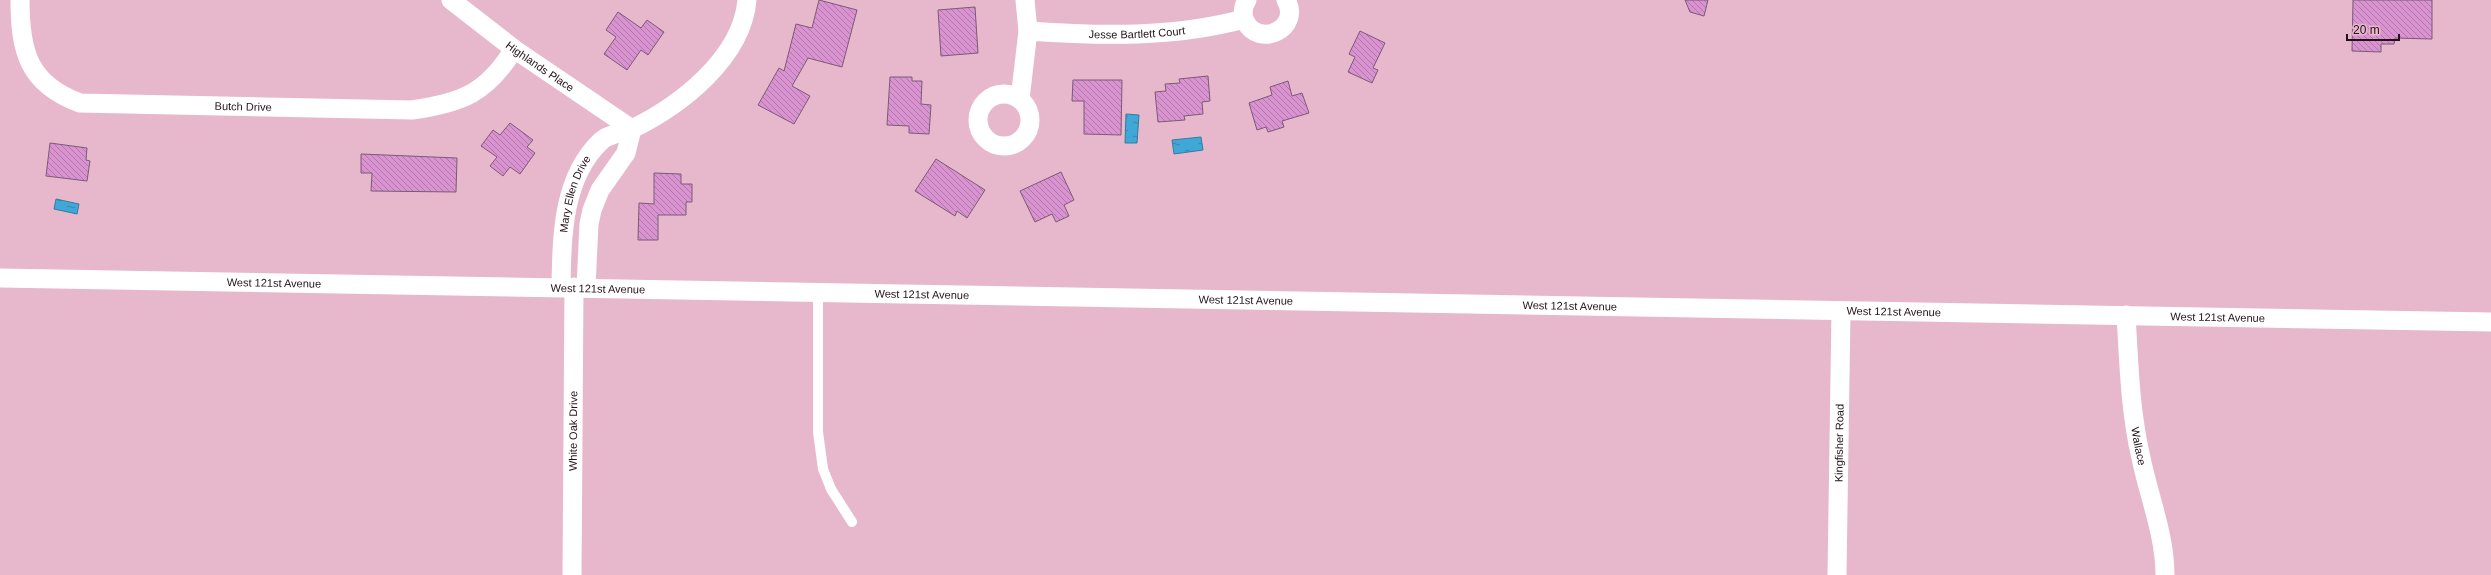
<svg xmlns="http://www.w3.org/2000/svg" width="2491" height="575" viewBox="0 0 2491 575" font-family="Helvetica,sans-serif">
<defs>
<pattern id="water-ripples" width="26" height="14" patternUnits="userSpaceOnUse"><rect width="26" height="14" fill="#3fa8d7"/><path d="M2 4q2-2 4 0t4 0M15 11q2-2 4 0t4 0" fill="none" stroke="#3487ae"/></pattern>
<pattern id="building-back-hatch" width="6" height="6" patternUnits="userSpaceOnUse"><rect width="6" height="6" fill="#d993d1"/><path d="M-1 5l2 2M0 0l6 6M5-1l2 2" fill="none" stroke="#b077a9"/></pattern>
</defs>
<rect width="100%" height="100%" fill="#e7b8cc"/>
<path fill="url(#water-ripples)" stroke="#367b9e" d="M1126,114L1139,115L1137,143H1125Z
M1201,137L1203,150L1174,154L1172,140Z
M56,199L79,204L77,214L54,209Z"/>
<path fill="url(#building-back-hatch)" stroke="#7b5a76" d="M819,0L857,10L842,67L808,58L792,86L810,96L794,124L758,105L779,68L784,71L796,24L812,28Z
M1685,0H1708L1704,16L1690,12Z
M2353,0H2432V39L2395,38L2394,44H2381V52L2352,51Z
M975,7L978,53L941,56L938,10Z
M618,12L641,28L647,20L664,32L648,55L641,50L627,70L604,54L616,37L606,30Z
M1360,31L1385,43L1373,68L1378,70L1372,83L1348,72L1355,57L1349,54Z
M1208,76L1210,101L1202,102L1203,114L1184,116L1185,120L1158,122L1155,92L1166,91L1165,84L1180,83L1179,79Z
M890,77H912V81H922L921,104L931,105L929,134L909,133V126L887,125Z
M1073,80H1122L1121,135L1084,134V101H1072Z
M1288,81L1292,96L1302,93L1309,113L1282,121L1284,127L1268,132L1266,127L1257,130L1249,103L1272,95L1270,87Z
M510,123L533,140L527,147L535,153L520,174L510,167L503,176L490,166L497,157L481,146L493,130L500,135Z
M50,143L87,148L86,160L90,161L87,181L46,176Z
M361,154L457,158L456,192L371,191L372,173H361Z
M936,159L985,190L967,218L957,211L955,216L915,191Z
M1061,172L1074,200L1064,205L1069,216L1056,222L1052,214L1035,222L1020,191Z
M654,173L681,174V184H692V202H686V215H658V240H638L639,203L654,204Z"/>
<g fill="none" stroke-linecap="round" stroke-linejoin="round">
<path stroke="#fff" stroke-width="10" d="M818,291V432L823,469L831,489L852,522"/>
<g stroke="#fff" stroke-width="19">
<path id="s1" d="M20,0C20,51 28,84 80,103L412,110C462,103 487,93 514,49"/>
<path id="s2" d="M451,0L514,49L632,129"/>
<path d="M1247,0C1243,6 1242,14 1245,21C1259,49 1302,28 1286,0"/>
<path id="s3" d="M1028,31C1101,36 1173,38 1244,19"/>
<circle cx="1004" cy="120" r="26"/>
<path d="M1020,99L1028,31L1025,0"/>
<path id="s4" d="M0,278L2491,322"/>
<path id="s5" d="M561,286C562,237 562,178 601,141C608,134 623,133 632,129C681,105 742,58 747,0"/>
<path d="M586,287L589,224L592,210L600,190L626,153L632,129"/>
<path id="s6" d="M2126,315C2129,364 2130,411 2141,458C2149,497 2165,535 2165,575"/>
<path id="s7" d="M572,575L574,287"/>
<path id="s8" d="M1837,575L1841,311"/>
</g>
</g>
<g text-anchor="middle" stroke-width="3" stroke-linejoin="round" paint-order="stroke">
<g font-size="11" fill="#22121a" stroke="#e7b8cc">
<text dy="4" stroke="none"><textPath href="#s3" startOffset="109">Jesse Bartlett Court</textPath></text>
<text dy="4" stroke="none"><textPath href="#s2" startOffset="111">Highlands Place</textPath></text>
<text dy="4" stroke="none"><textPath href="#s1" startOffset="293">Butch Drive</textPath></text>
<text dy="4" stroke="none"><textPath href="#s5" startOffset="94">Mary Ellen Drive</textPath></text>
<text dy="4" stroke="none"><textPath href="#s4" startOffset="274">West 121st Avenue</textPath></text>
<text dy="4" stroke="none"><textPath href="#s4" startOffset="598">West 121st Avenue</textPath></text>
<text dy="4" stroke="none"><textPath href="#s4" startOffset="922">West 121st Avenue</textPath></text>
<text dy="4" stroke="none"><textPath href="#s4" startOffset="1246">West 121st Avenue</textPath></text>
<text dy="4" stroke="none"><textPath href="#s4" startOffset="1570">West 121st Avenue</textPath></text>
<text dy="4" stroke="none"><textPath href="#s4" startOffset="1894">West 121st Avenue</textPath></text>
<text dy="4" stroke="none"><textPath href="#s4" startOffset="2218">West 121st Avenue</textPath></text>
<text dy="4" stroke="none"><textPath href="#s7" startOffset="144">White Oak Drive</textPath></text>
<text dy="4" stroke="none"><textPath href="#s8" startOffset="132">Kingfisher Road</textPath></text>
<text dy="4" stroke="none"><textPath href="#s6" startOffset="132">Wallace</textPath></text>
</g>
</g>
<path d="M2347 34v6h52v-6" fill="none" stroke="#22121a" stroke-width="2"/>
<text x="2353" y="34" font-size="12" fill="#22121a" stroke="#e7b8cc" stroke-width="3" paint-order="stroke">20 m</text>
</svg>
